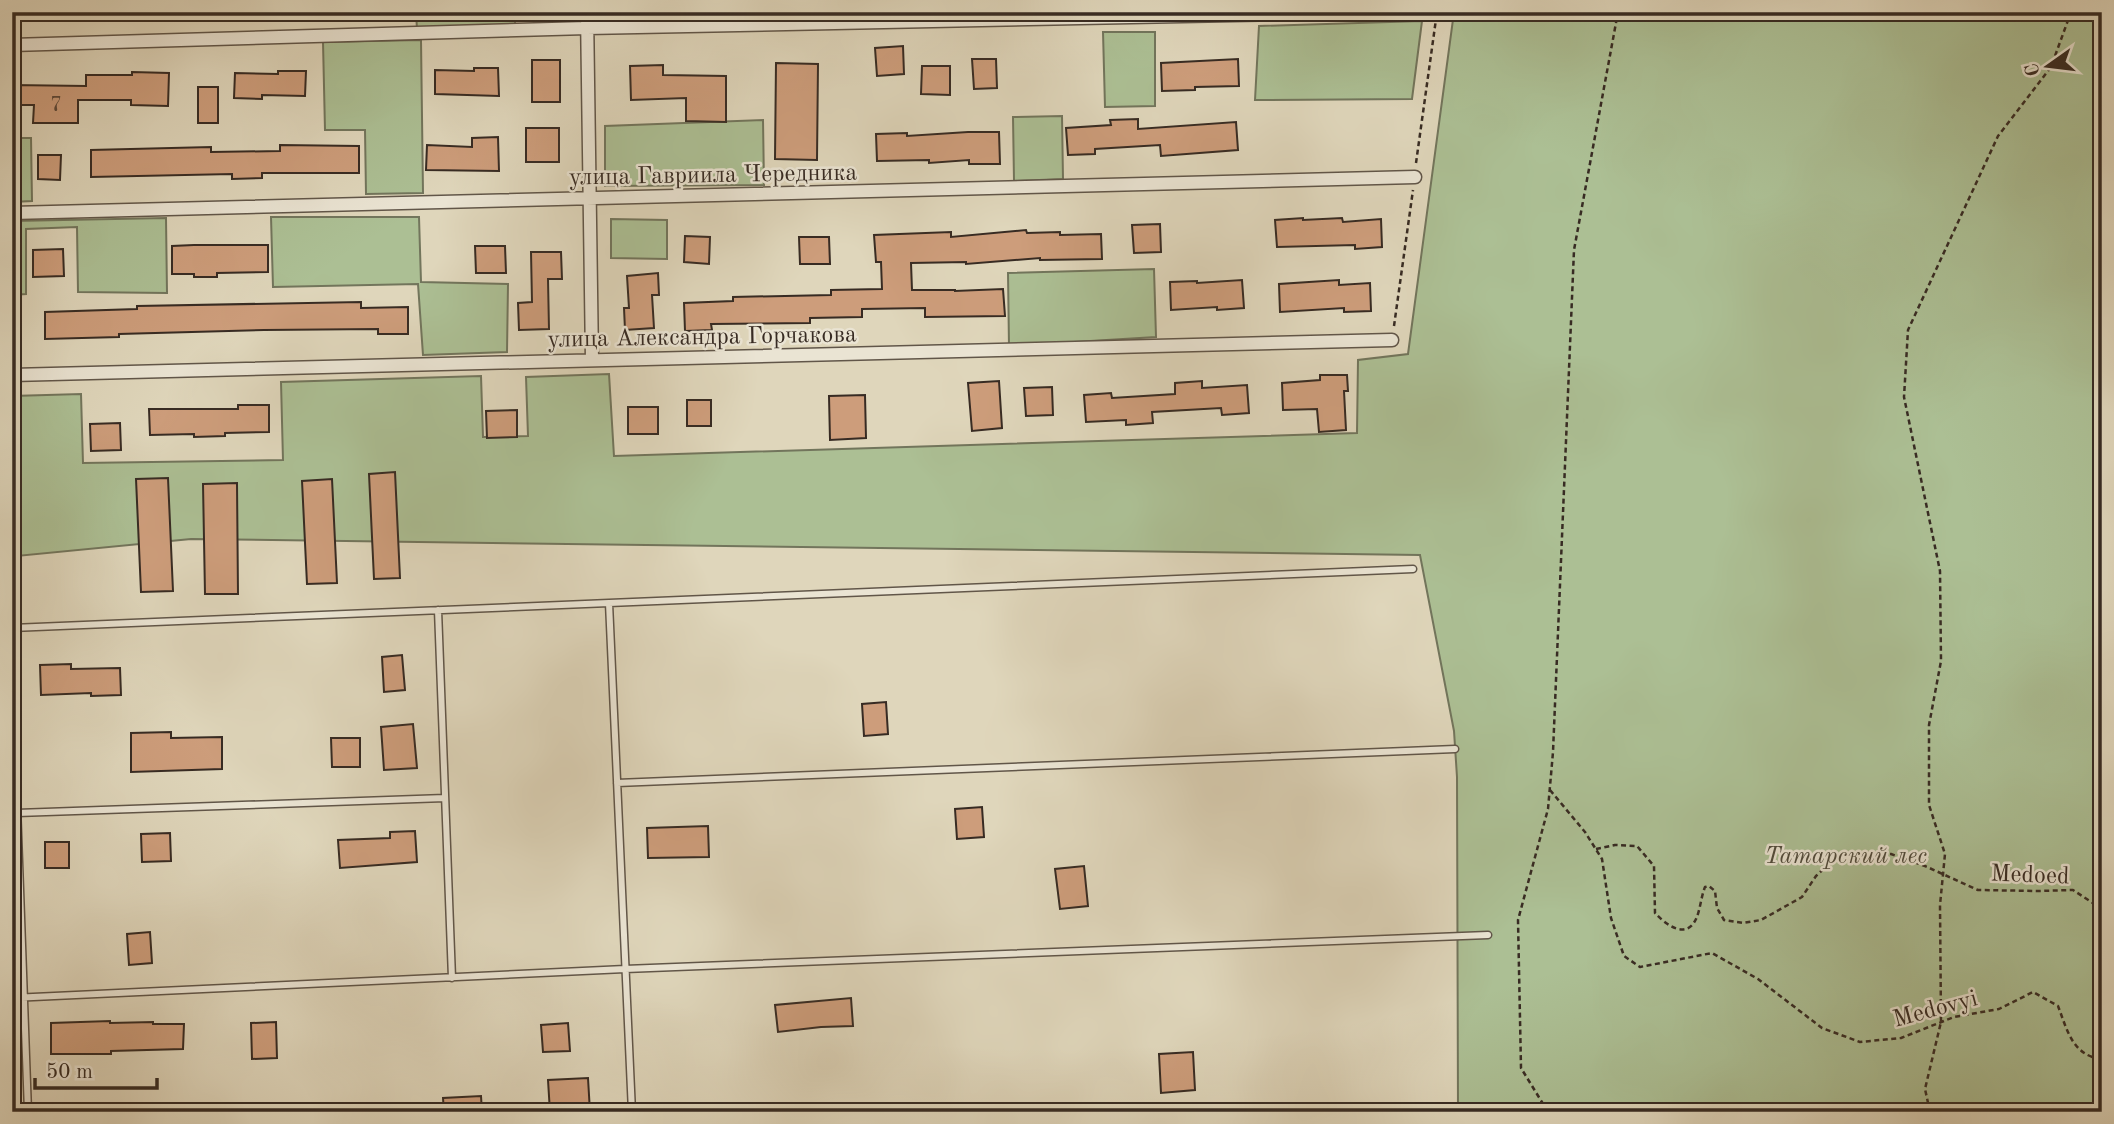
<svg xmlns="http://www.w3.org/2000/svg" width="2114" height="1124" viewBox="0 0 2114 1124" font-family="'Old Standard TT',serif">
<rect width="100%" height="100%" fill="#dfd6bb"/>
<filter id="stains"><feTurbulence type="fractalNoise" baseFrequency=".00286" numOctaves="4"/><feColorMatrix values="0 0 0 0 .2 0 0 0 0 .09 0 0 0 0 .02 0 0 0 .5 -.17"/></filter>
<radialGradient id="worn" r=".72"><stop offset=".6" stop-color="#630" stop-opacity="0"/><stop offset="1" stop-color="#630" stop-opacity=".3"/></radialGradient>
<path fill="#acbf94" stroke="#72755c" stroke-width="2" d="M416,12H515V25L417,29Z
M762,12H869V15L762,19Z
M1454,12H2102V1112H1458L1457,777L1454,731L1420,555L191,539L17,556L18,513L12,509V396L81,394L83,463L283,460L281,382L481,376L483,437L528,436L526,377L609,374L614,456L1357,433L1358,360L1408,354Z
M1422,21L1412,99L1255,100L1259,26Z
M1103,32H1155V106L1105,107Z
M421,40L423,193L366,194L365,130H325L323,42Z
M1062,116L1063,179L1014,181L1013,117Z
M763,120L764,185L605,186V126Z
M12,138H31L32,201L12,202Z
M271,217H419L421,282L508,284L507,352L423,355L418,284L273,287Z
M166,218L167,293L78,292L77,227L26,229V294L12,295V221Z
M611,219L667,220V259L611,258Z
M1154,269L1156,337L1009,346L1008,273Z"/>
<path fill="#cd9d7b" stroke="#372b23" stroke-width="2" d="M903,46L904,74L877,76L875,48Z
M972,59H996L997,88L974,89Z
M1238,59L1239,86L1195,87V90L1162,91L1161,63Z
M532,60H560V102H532Z
M776,63L818,64L817,160L775,159Z
M663,65V75L726,76V122L686,121V98L631,100L630,66Z
M922,66H950V95L921,94Z
M474,68H498L499,96L435,94V70L474,71Z
M278,71H306L305,96L262,95V99L234,98L235,73L278,74Z
M132,72L169,73L168,106L131,105V100H78V123H33L34,105H12V85L86,86V75H132Z
M198,87H218V123H198Z
M1138,119V129L1236,122L1238,150L1161,156L1160,145L1095,149V154L1068,155L1066,128L1111,125L1110,120Z
M526,128H559V162H526Z
M968,132H999L1000,164H969V160L929,163V160L877,161L876,134L907,133V136Z
M498,137L499,171L426,170L427,145L472,147V138Z
M280,145L359,146V173H262V178L232,179V174L91,177V150L211,147V152L280,151Z
M38,155H61L60,180L38,179Z
M1303,218V220L1342,218L1343,222L1381,219L1382,247L1355,249V245L1277,247L1275,220Z
M1160,224L1161,252L1134,253L1132,225Z
M1026,230L1027,233L1060,232V235L1101,234L1102,259L1040,260V258L966,264V262L911,263L912,290H955V291L1003,289L1005,316L925,317V308L862,309V317L810,318V323L711,324L712,330L685,331L684,303L733,301V297L831,295V290L882,289L881,262H876L874,235L951,232V237Z
M685,236L710,237L709,264L684,262Z
M799,237H829L830,264H800Z
M194,245H268V272L217,273V277H194V274H172V246Z
M475,246H505L506,273H476Z
M63,249L64,276L33,277V250Z
M531,252H561L562,279H548L549,329L519,330L518,303L532,302Z
M658,273L659,295H652L654,328L625,330L624,308H629L627,276Z
M1242,280L1244,308L1217,310V307L1171,310L1170,282L1197,281V283Z
M1339,280V285L1370,283L1371,311L1344,312V308L1280,312L1279,284Z
M361,302V308L408,307V334H378V329L264,330L119,334V337L45,339V312L137,309V306Z
M1320,375H1347L1348,391H1344L1346,430L1319,432L1317,409L1283,410L1282,383L1320,380Z
M999,381L1002,428L972,431L968,383Z
M1202,381V388L1247,385L1249,413L1222,415L1221,408L1152,412L1153,423L1126,425V420L1086,422L1084,395L1111,393L1112,398L1175,394V383Z
M1052,387L1053,415L1026,416L1024,388Z
M865,395L866,438L830,440L829,396Z
M687,400H711V426H687Z
M238,405H269V432L225,433V436L194,437V434L150,435L149,409H238Z
M628,407H658V434H628Z
M517,410V437L487,438L486,411Z
M120,423L121,450L91,451L90,424Z
M395,472L400,578L374,579L369,474Z
M168,478L173,591L141,592L136,479Z
M332,479L337,583L307,584L302,481Z
M237,483L238,594H205L203,484Z
M402,655L405,690L384,692L382,657Z
M71,664V669L120,668L121,695L91,696V693L41,695L40,665Z
M886,702L888,734L864,736L862,704Z
M413,724L417,768L384,770L381,727Z
M171,732V738L222,737V769L131,772V733Z
M331,738H360V767H332Z
M982,807L984,837L957,839L955,809Z
M708,826L709,857L648,858L647,828Z
M415,831L417,862L340,868L338,840L390,838V832Z
M170,833L171,861L142,862L141,834Z
M45,842H69V868H45Z
M1084,866L1088,906L1060,909L1055,869Z
M150,932L152,963L129,965L127,934Z
M851,998L853,1026L821,1027L778,1032L775,1005Z
M110,1021V1023L153,1022V1024H184L183,1049L111,1051V1054H51V1023Z
M276,1022L277,1058L252,1059L251,1023Z
M568,1023L570,1051L543,1052L541,1025Z
M1193,1052L1195,1090L1161,1093L1159,1054Z
M588,1078L590,1112H550L548,1080Z
M481,1096L482,1112H444L443,1098Z"/>
<g fill="none" stroke-linecap="round" stroke-linejoin="round">
<g stroke="#615649" stroke-width="9">
<path id="service" d="M609,603L1413,569
M438,610L452,978
M12,628L609,603L632,1112
M12,667L28,1112
M617,783L1455,749
M17,813L445,798
M12,998L625,969L1488,935"/>
</g>
<g stroke="#615649" stroke-width="15">
<path id="minor" d="M587,12L592,360
M12,45L587,28L1381,12
M12,213L1415,177
M12,375L1392,340"/>
</g>
<path stroke="#372b23" stroke-width="2.5" stroke-dasharray="5 3.5" stroke-linecap="butt" d="M1416,163L1437,12
M1394,326L1413,190
M1550,790L1585,832L1602,859L1611,918L1624,956L1640,967L1712,953L1758,979L1822,1028L1860,1042L1901,1038L1954,1017L1999,1009L2033,992L2058,1006C2067,1029 2072,1056 2102,1059
M1596,849L1615,845L1637,846L1654,866L1655,913C1666,925 1686,940 1696,919C1700,911 1701,897 1705,887L1709,886L1715,891L1717,908L1724,920L1743,923L1761,920L1802,897L1816,876L1834,859L1854,852L1891,854L1925,866L1978,890L2039,891L2073,890L2102,909
M1548,1112L1521,1068L1518,920L1548,809L1553,752L1574,250L1618,12
M1930,1112L1925,1089L1941,1022L1940,905L1945,854L1929,805V725L1941,661L1940,571L1904,397L1908,330L1998,136L2051,67L2071,12"/>
<use href="#service" stroke="#eae4d3" stroke-width="6"/>
<use href="#minor" stroke="#eae4d3" stroke-width="12"/>
</g>
<g text-anchor="middle" stroke-width="5" stroke-linejoin="round" paint-order="stroke">
<g font-size="21" fill="#5c4839">
<text x="56" y="111">7</text>
</g>
<g font-size="24" fill="#372b23" stroke="#eae4d3">
<text transform="translate(713 174) rotate(-1)" y="8">улица Гавриила Чередника</text>
<text transform="translate(702 336) rotate(-1)" y="8">улица Александра Горчакова</text>
<text transform="translate(2030 874) rotate(2)" y="8">Medoed</text>
<text transform="translate(1935 1008) rotate(-15)" y="8">Medovyi</text>
</g>
<g font-size="24" font-style="italic" fill="#4e493a" stroke="#eae4d3">
<text x="1846" y="863">Татарский лес</text>
</g>
</g>
<rect width="2114" height="1124" fill="none" stroke="#dfd6bb" stroke-width="42"/>
<rect x="14" y="14" width="2086" height="1096" fill="none" stroke="#372b23" stroke-width="3.5"/>
<rect x="21" y="21" width="2072" height="1082" fill="none" stroke="#372b23" stroke-width="2"/>
<g transform="translate(2048 66) rotate(256)" stroke="#eae4d3" stroke-width="5" paint-order="stroke">
<path d="M0-5L12 26L0 18L-12 26Z" fill="#372b23"/>
<text y="-10" font-size="19" font-weight="bold" text-anchor="middle" fill="#372b23">С</text>
</g>
<path d="M35 1078v10h122v-10" fill="none" stroke="#372b23" stroke-width="3.5"/>
<text x="46" y="1078" font-size="21" fill="#372b23" stroke="#eae4d3" stroke-width="5" paint-order="stroke">50 m</text>
<rect width="100%" height="100%" filter="url(#stains)"/>
<rect width="100%" height="100%" fill="url(#worn)"/>
</svg>
